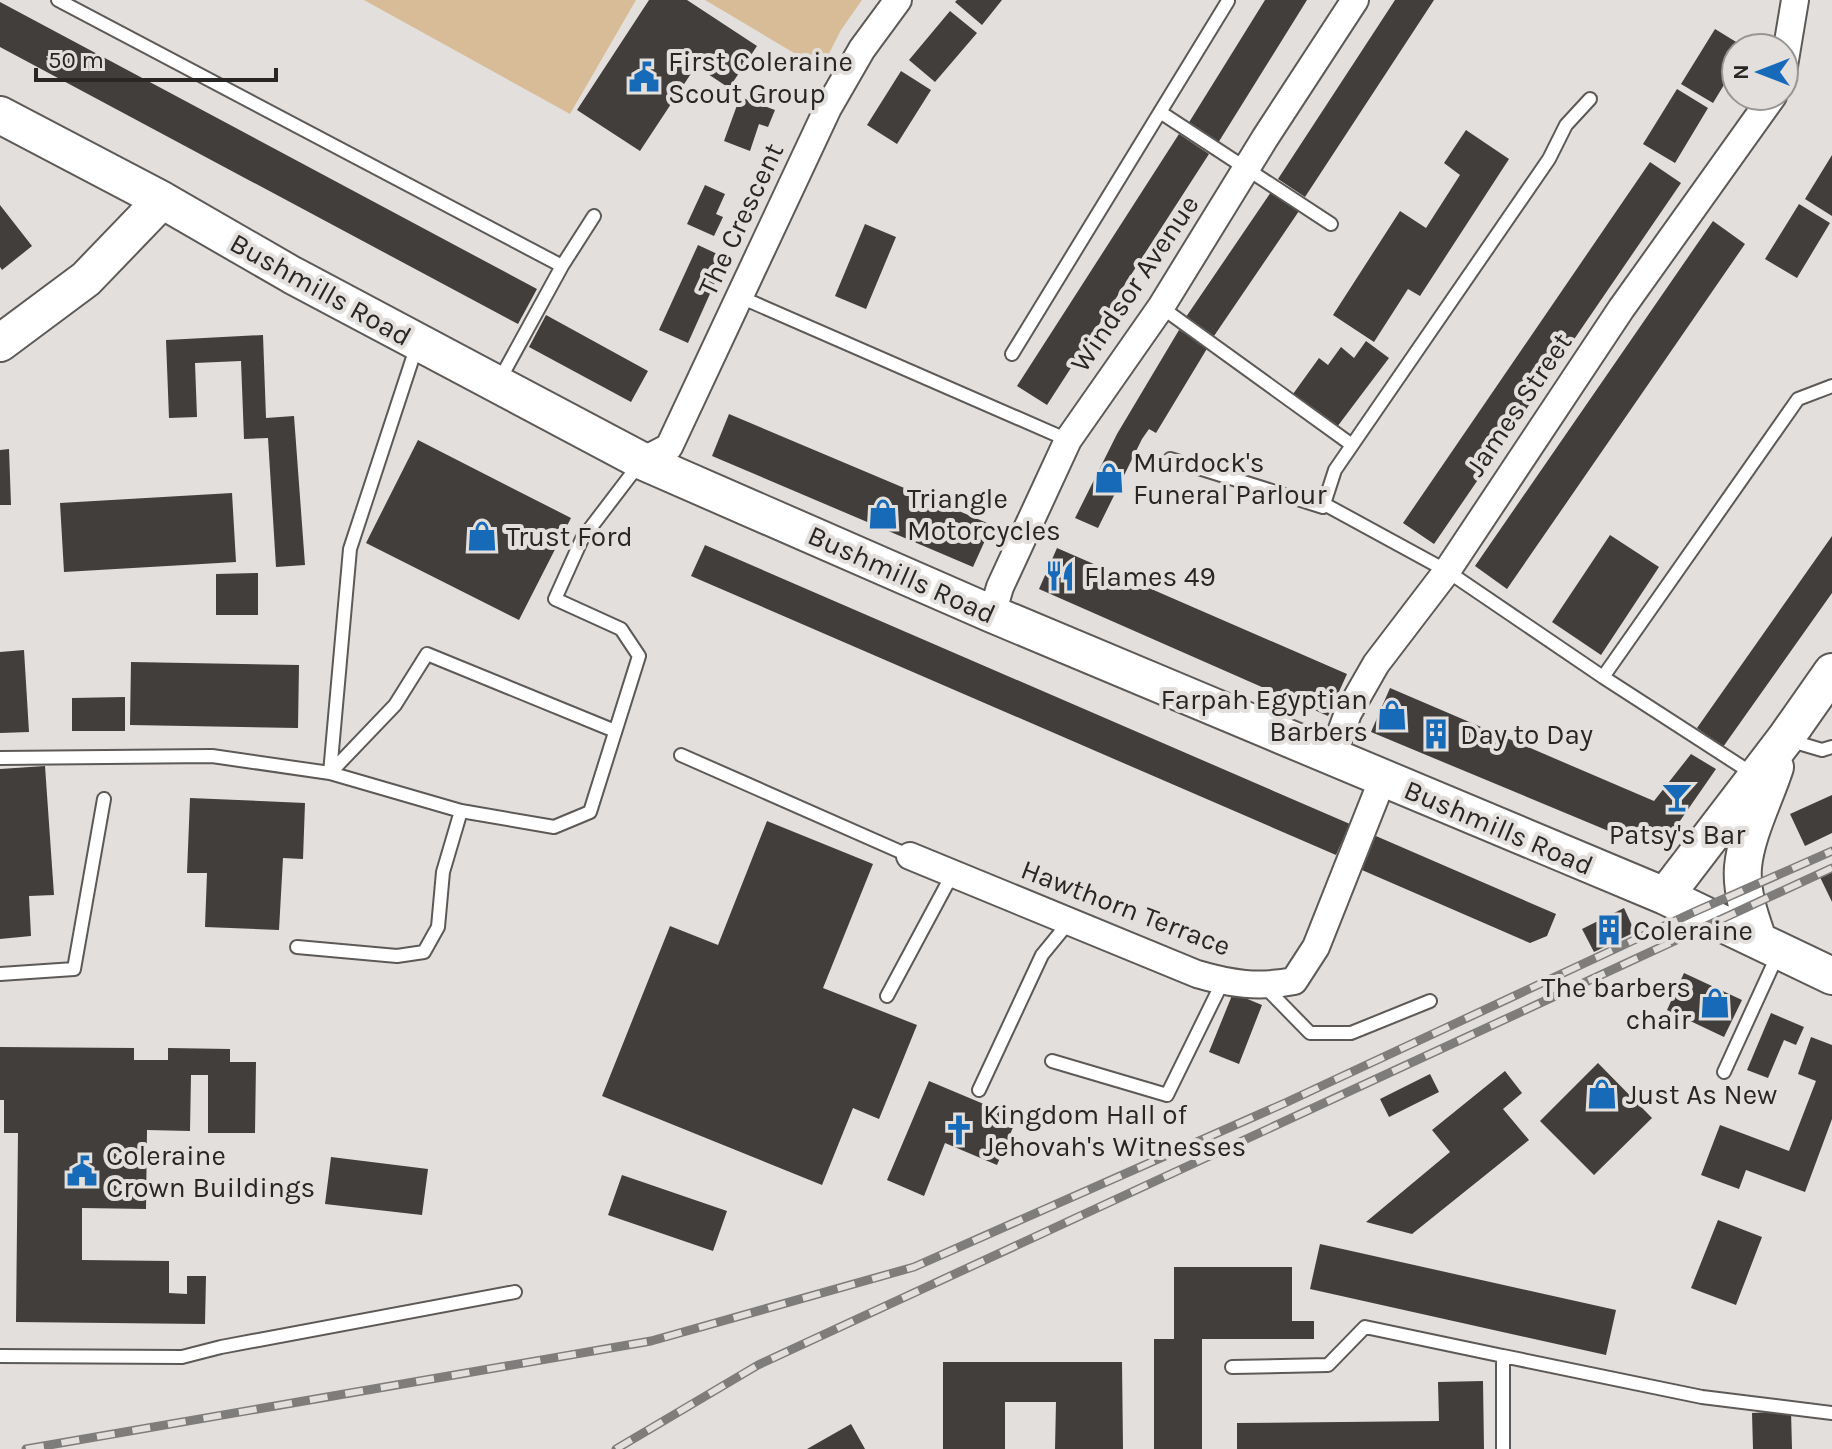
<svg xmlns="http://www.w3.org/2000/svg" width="1832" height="1449" viewBox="0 0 1832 1449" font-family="Karla,sans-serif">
<rect width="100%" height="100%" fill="#e2dfdc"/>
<path fill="#d8bc98" d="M364,0H636L570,114Z
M705,0H862L841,30L821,69Z"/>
<path fill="#413e3c" d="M649,0H687L757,46L729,88L696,66L640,151L577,110Z
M957,0H1002L982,25L955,2Z
M1265,0H1307L1218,143L1188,124Z
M1395,0H1434L1305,197L1278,179Z
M0,2L537,289L518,324L0,47Z
M950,11L977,33L935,82L909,60Z
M1715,29L1746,48H1736V65L1713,103L1681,84Z
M901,71L931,90L897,144L867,125Z
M1677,89L1708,108L1675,163L1643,144Z
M740,97L775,110L768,127L759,124L750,151L724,141Z
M1466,130L1509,159L1420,296L1408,289L1374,342L1333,315L1400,211L1426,228L1460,175L1444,163Z
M1179,134L1209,154L1047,405L1017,386Z
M1832,155V216L1805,199Z
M1650,162L1681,183L1434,544L1403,523Z
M705,185L725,194L716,214L723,217L714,236L687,224Z
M1271,192L1299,211L1214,336L1186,317Z
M1799,204L1830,223L1797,278L1765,259Z
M0,205L32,246L2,270L0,267Z
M1713,221L1745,244L1507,589L1475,566Z
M865,224L896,237L866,309L835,296Z
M698,245L726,258L688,343L659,330Z
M546,315L648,371L631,402L529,347Z
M1179,330L1208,347L1156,433L1149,429L1142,439L1098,528L1075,518L1117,434Z
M263,335L266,418L294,416L305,565L276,567L268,438L244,439L241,361L195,363L197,417L169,418L166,340Z
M1366,341L1389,358L1337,427L1293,394L1319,358L1328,365L1341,347L1354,358Z
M729,414L992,525L973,567L712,456Z
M418,440L571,518L519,620L366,543Z
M9,449L11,505H0V450Z
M232,493L236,562L64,572L60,503Z
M1610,535L1659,567L1601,655L1552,622Z
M1832,536V593L1723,747L1697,728Z
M705,545L1350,824L1336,855L691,576Z
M1057,548L1347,674L1328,716L1039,589Z
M258,573V615H216V574Z
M24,650L29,732L0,733V652Z
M131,662L299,665L298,728L130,725Z
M1390,688L1654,801L1691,754L1716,769L1664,844L1647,847L1371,732Z
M125,697V731H72V698Z
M45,766L54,895L29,896L31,936L0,939V769Z
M1832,795V833L1805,846L1790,814Z
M190,798L305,803L303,859L283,858L279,930L205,927L207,873H187Z
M767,821L873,864L823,988L917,1025L879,1119L853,1108L822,1185L602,1096L670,926L718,945Z
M1369,833L1556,914L1547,936L1530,943L1355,867Z
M1832,870V902L1819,875Z
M1624,908L1635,932L1594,952L1582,929Z
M1684,973L1742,1000L1724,1037L1667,1010Z
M1233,993L1262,1005L1239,1064L1209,1052Z
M1771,1013L1804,1027L1796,1045L1784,1040L1768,1078L1747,1070Z
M1811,1037L1832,1045V1119L1805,1192L1746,1170L1739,1189L1701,1175L1720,1125L1789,1151L1816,1081L1798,1074Z
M0,1047L134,1048V1060H168V1048L230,1049V1062H256L255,1133H208V1075H191L190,1131L147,1130L146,1209L82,1208V1260L169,1261V1293L187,1294V1276H206L205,1324L16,1322L18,1133H4V1100H0Z
M1598,1063L1652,1118L1594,1175L1540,1121Z
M1505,1071L1522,1093L1503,1109L1529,1140L1412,1234L1366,1222L1450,1152L1432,1130Z
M1430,1074L1439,1092L1389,1117L1380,1099Z
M929,1081L1017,1118L997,1165L945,1143L924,1196L887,1180Z
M331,1157L428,1169L422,1215L325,1204Z
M622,1175L727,1211L713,1251L608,1215Z
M1718,1220L1762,1237L1736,1305L1691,1288Z
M1320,1244L1616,1310L1606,1355L1310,1289Z
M1174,1267H1292V1321H1314V1339H1202V1449H1154V1339H1174Z
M943,1362H1122L1123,1449H1055L1056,1402H1005V1449H943Z
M1483,1381L1484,1449H1237V1423L1439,1421L1438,1382Z
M1791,1411L1792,1449H1753L1752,1413Z
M851,1424L865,1449H807Z"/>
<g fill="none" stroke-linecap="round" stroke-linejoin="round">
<g stroke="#5c5957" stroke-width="16">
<path id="lane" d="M58,0L562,266
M1160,112L1331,224
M738,296L1068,440
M1161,307L1352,445
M1012,354L1228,1
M499,381L562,266L594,216
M1170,459L1323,507L1326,505L1447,571L1603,677
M1323,507L1335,470L1549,159L1566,125L1590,99
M615,731L427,654L395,705L330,773L461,811L554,827L590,812L639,656L621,629L555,599L582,539L640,463
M1788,740L1822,750L1832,747
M681,755L910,856
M0,758L212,756L330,773L350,549L417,345
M1753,774L1603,677L1798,399L1832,386
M297,947L397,956L424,952L438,927L443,872L461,811
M0,974L74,969L104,799
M1265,987L1310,1033H1351L1430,1001
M887,996L953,873
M1052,1061L1167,1095L1223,981
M1724,1072L1778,954
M979,1090L1042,955L1069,922
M0,1356L182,1357L221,1347L515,1292
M1232,1367L1328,1365L1365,1327L1503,1356
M1503,1449V1356L1702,1397L1832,1413"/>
</g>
<g stroke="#5c5957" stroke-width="30">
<path id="street" d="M1784,66L1795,0
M642,461L669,447L828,108L862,49L898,0
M992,614L1000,587L1068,440L1161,307L1265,138L1355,0
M1332,757L1348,713L1376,664L1447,571L1621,309L1773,96
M910,856L1197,974C1231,984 1258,988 1294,981L1316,947L1383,778"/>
</g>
<g stroke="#5c5957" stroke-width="40">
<path id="secondary" d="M0,115L162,200L292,275L642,461L992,614L1665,896L1832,976
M0,343L86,279L162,200
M1665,896L1785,739L1832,672
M1758,940C1750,917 1741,892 1743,867C1746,834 1765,798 1775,767"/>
</g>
<use href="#lane" stroke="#fff" stroke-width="12"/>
<use href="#street" stroke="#fff" stroke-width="26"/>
<use href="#secondary" stroke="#fff" stroke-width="36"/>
<g stroke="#7f7d7b" stroke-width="9">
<path id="rail" d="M26,1449L651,1341L914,1267L1285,1103L1694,912L1832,851
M616,1449L758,1365L1832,868"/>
</g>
<use href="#rail" stroke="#e2dfdc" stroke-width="6" stroke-dasharray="18" stroke-linecap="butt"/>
</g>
<defs>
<g id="civic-bare" transform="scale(2.4)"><path d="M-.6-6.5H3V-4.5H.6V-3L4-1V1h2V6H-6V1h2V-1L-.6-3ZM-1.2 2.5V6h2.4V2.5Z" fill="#166ab8" stroke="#e2dfdc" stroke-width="2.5" paint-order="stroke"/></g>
<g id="shop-bare" transform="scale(2.4)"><path d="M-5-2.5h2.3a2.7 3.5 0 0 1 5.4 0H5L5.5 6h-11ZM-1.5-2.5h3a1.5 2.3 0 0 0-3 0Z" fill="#166ab8" stroke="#e2dfdc" stroke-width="2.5" paint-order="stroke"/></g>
<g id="restaurant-bare" transform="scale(2.4)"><path d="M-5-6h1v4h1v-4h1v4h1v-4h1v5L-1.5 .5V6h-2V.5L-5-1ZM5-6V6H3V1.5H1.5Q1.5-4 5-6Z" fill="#166ab8" stroke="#e2dfdc" stroke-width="2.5" paint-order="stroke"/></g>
<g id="building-bare" transform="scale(2.4)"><path d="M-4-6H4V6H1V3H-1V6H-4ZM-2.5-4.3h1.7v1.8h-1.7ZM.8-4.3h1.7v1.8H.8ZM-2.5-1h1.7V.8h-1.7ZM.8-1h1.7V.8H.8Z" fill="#166ab8" stroke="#e2dfdc" stroke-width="2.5" paint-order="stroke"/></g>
<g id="bar-bare" transform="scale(2.4)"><path d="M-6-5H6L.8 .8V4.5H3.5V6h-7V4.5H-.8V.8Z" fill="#166ab8" stroke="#e2dfdc" stroke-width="2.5" paint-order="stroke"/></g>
<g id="church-bare" transform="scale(2.4)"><path d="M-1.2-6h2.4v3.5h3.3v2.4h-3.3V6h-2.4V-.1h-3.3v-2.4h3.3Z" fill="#166ab8" stroke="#e2dfdc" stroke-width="2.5" paint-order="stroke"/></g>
</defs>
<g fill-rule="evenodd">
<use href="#civic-bare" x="644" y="77"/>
<use href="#shop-bare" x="1109" y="478"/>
<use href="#shop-bare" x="883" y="514"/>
<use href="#shop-bare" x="482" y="536"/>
<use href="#restaurant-bare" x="1060" y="576"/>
<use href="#shop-bare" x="1392" y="715"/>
<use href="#building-bare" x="1436" y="734"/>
<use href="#bar-bare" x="1677" y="797"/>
<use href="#building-bare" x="1609" y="930"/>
<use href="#shop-bare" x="1715" y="1003"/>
<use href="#shop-bare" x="1602" y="1094"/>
<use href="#church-bare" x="959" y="1130"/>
<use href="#civic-bare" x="82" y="1171"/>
</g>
<g text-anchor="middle" stroke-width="8" stroke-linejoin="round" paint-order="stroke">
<g font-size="28" fill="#282726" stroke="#e2dfdc" text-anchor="start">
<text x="668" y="71">First Coleraine<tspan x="668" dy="32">Scout Group</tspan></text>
<text x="1133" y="472">Murdock's<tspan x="1133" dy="32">Funeral Parlour</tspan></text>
<text x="907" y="508">Triangle<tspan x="907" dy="32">Motorcycles</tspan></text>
<text x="506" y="546">Trust Ford</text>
<text x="1084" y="586">Flames 49</text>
<text x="1368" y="709" text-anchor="end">Farpah Egyptian<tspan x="1368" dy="32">Barbers</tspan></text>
<text x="1460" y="744">Day to Day</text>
<text x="1677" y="844" text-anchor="middle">Patsy's Bar</text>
<text x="1633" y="940">Coleraine</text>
<text x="1691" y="997" text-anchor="end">The barbers<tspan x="1691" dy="32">chair</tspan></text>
<text x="1626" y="1104">Just As New</text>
<text x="983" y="1124">Kingdom Hall of<tspan x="983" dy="32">Jehovah's Witnesses</tspan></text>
<text x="106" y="1165">Coleraine<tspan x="106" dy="32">Crown Buildings</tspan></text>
</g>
<g font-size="28" fill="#282726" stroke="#e2dfdc">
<text transform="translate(740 219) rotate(-65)" y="10">The Crescent</text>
<text transform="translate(1134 283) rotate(-56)" y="10">Windsor Avenue</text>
<text transform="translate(321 289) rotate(29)" y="10">Bushmills Road</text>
<text transform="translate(1518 404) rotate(-56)" y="10">James Street</text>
<text transform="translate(902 574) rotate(24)" y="10">Bushmills Road</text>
<text transform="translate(1499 827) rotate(23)" y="10">Bushmills Road</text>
<text transform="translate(1126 907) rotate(21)" y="10">Hawthorn Terrace</text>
</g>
</g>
<g transform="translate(1760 72) rotate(270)"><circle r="38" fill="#e2dfdc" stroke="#989593" stroke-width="2"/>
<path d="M0-6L14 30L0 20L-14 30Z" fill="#166ab8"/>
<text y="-12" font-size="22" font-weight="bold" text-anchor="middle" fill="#282726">N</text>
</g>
<path d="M36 68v12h240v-12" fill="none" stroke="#282726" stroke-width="4"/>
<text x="48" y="68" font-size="24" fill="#282726" stroke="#e2dfdc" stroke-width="6" paint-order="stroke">50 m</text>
</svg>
